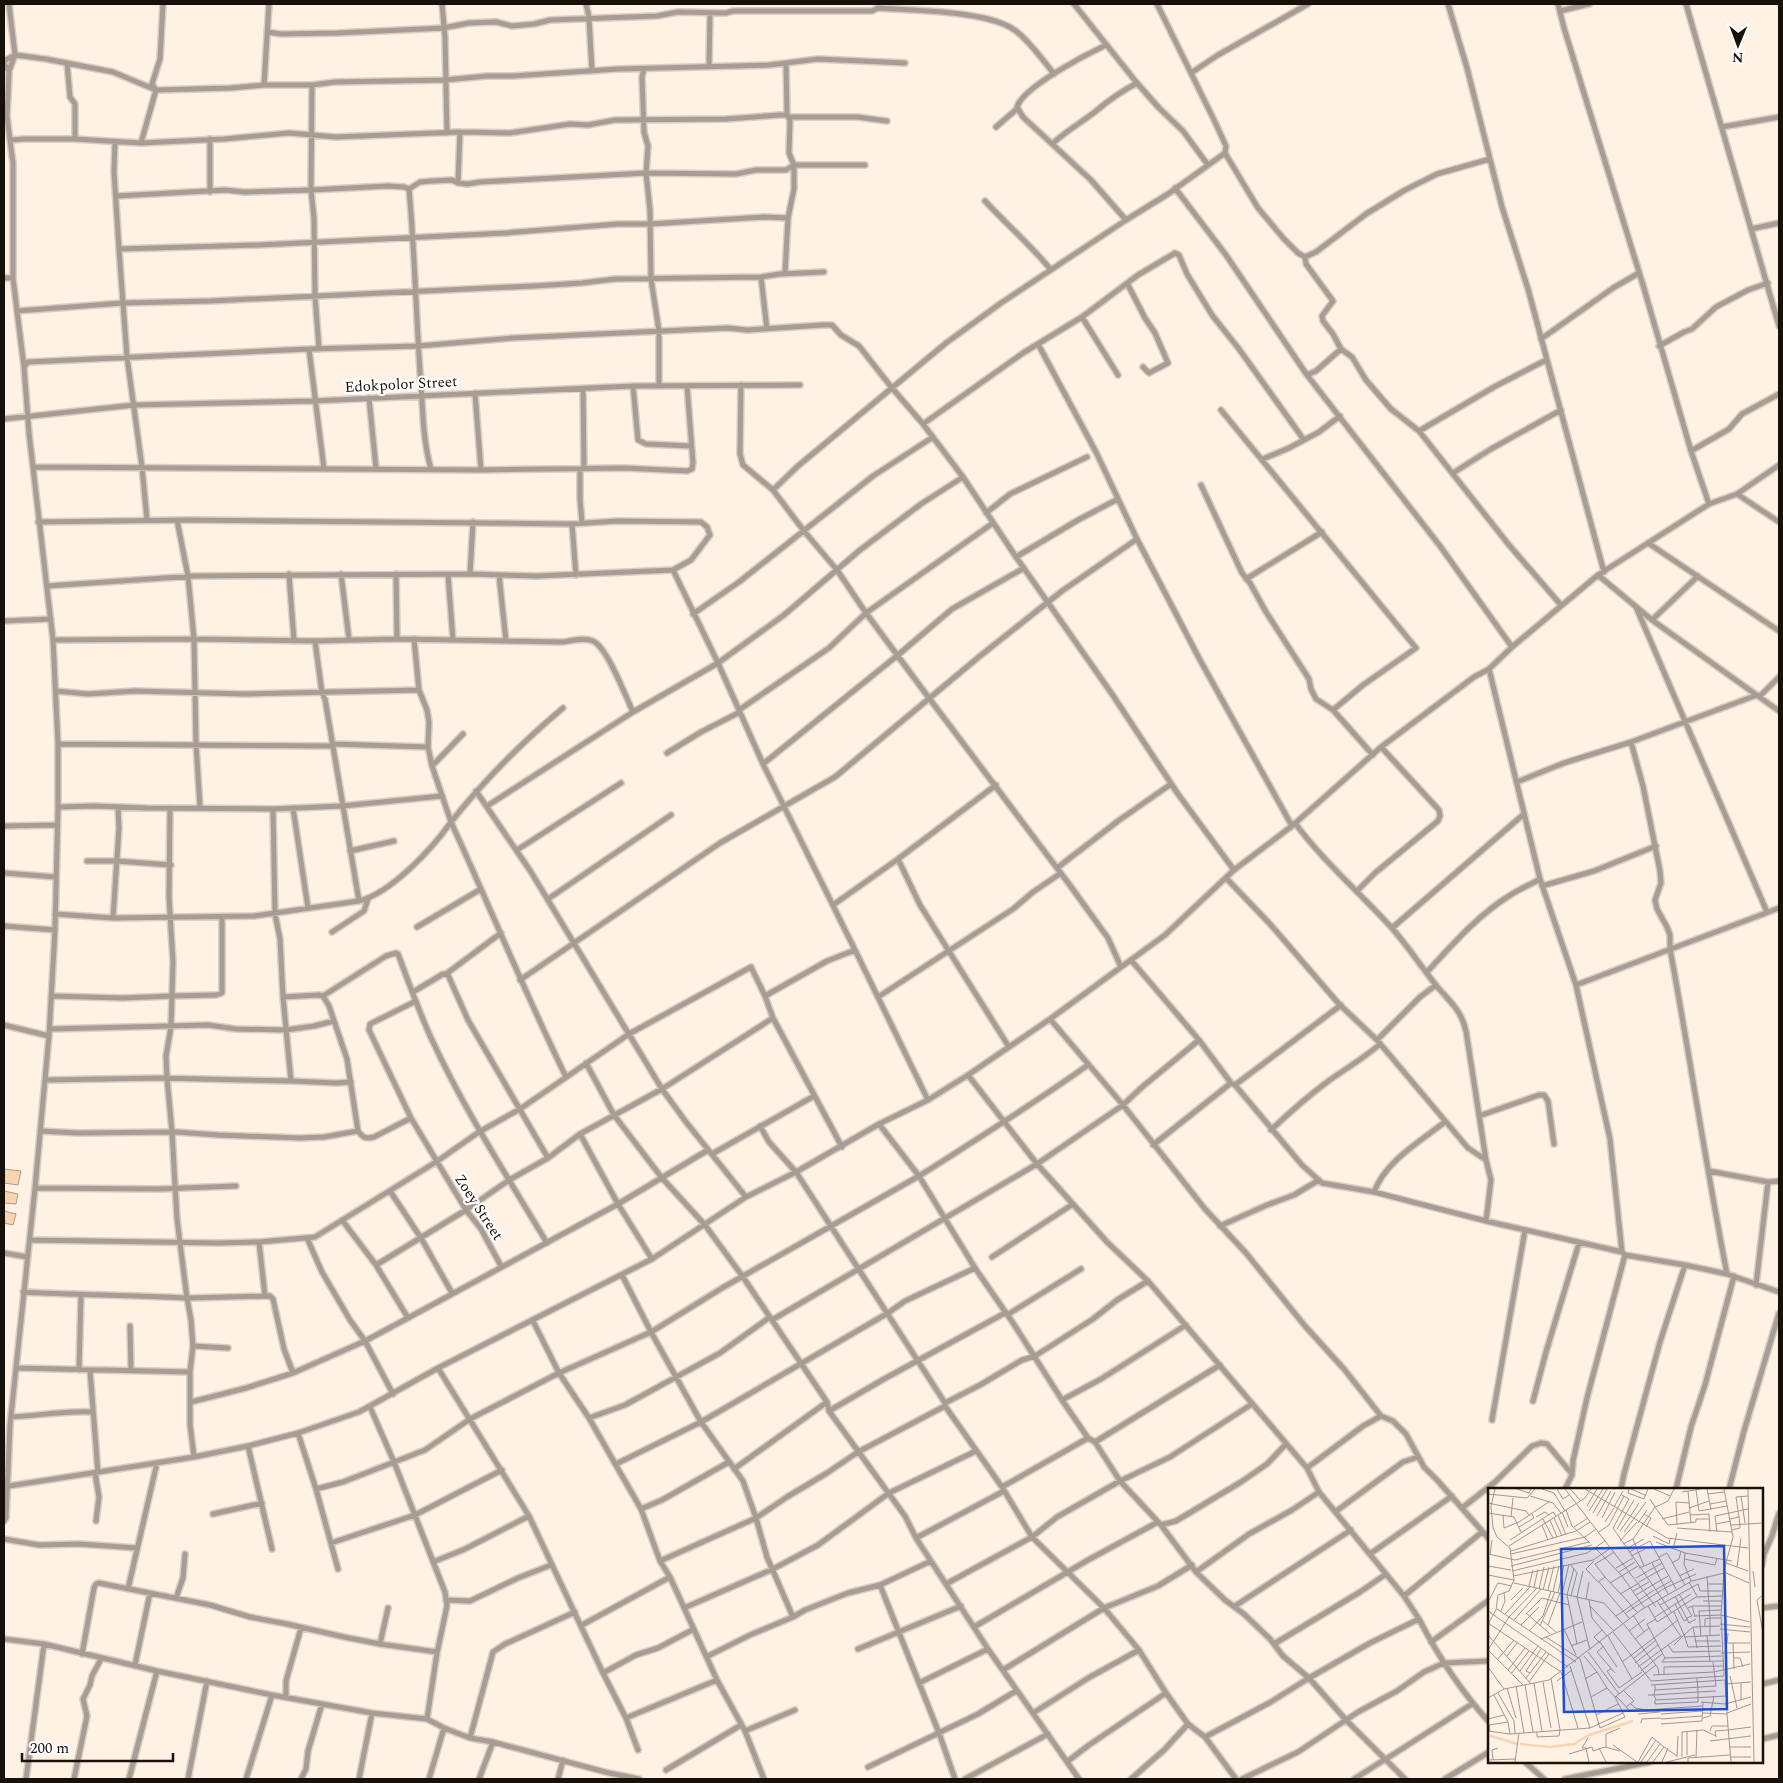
<svg xmlns="http://www.w3.org/2000/svg" width="1783" height="1783" viewBox="0 0 1783 1783" font-family="Spectral,serif">
<rect width="100%" height="100%" fill="#fff1e4"/>
<path fill="#f8d4b1" stroke="#b59a7f" d="M4,1169L21,1171L18,1185L4,1183Z
M4,1191L18,1194L16,1204L4,1203Z
M4,1211L16,1214L13,1225L4,1223Z"/>
<g fill="none" stroke-linecap="round" stroke-linejoin="round">
<g stroke="#dacdc1" stroke-width="8">
<path id="street" d="M442,4L445,37L447,133
M586,4L589,17
M1074,4L1137,83L1159,108L1183,131L1208,165
M1558,4L1564,28L1643,285L1691,451L1709,504
M1686,4L1779,326
M1560,11L1589,4
M589,19L592,71
M267,32L281,34L338,33L443,28L469,23L496,22L512,26L534,24L550,20L657,16L678,12L726,13L733,11H872L878,8C913,11 989,10 1016,31C1031,43 1043,60 1054,74
M1106,45C1087,54 1023,87 1017,107L1023,117L1091,180L1126,220
M4,61L15,55L46,59L113,72L156,90L231,88L264,85H312
M67,63L70,97L75,104V139
M786,63L818,59L905,63
M4,64L9,71V75L7,116L10,140
M709,67L710,13
M644,69L642,77L644,132L648,146L646,173L650,210L651,279L659,331V386
M9,71L15,55L9,4
M1191,73L1218,55L1308,4
M264,85L269,4
M787,115L786,63L769,65L618,69L513,76H487L445,80L335,82L312,85L311,190L388,186L404,187L409,189L420,182L432,181L452,180L458,183L467,184L480,182L646,173L736,174L756,170H786L794,165V189L788,218
M789,117H857L887,121
M996,127L1018,108
M1722,127L1779,117
M115,142L114,172L119,249
M141,143L156,90L152,84L160,59L163,4
M1052,144C1067,130 1081,123 1096,111C1109,100 1122,91 1137,83
M1225,153L1258,208L1284,239L1298,253L1305,257L1316,252L1366,214L1405,190L1437,174L1490,159L1467,68L1448,4
M1490,159L1502,207L1528,289L1604,572
M458,183L460,132
M1175,188L1226,255L1307,375L1440,546L1512,647
M409,189C415,254 416,320 421,385C423,413 423,441 431,469
M210,192V139
M117,196L225,190L244,192L311,190L314,218L315,296L319,349
M985,201C1007,225 1031,245 1051,270
M650,224L764,217L788,218L785,273
M1751,229L1779,223
M1305,257L1306,264L1333,301L1322,316L1323,321L1333,334L1341,349L1352,357L1366,380L1384,401L1391,409L1419,431
M761,277L767,329
M4,278H13
M1127,283L1145,318L1155,333L1168,363L1149,373L1143,367
M17,311L13,278V163L10,140L25,139H75L141,143L224,139L289,133L336,137L460,132L510,133L570,124L588,125L615,120L726,119L780,115H787L790,120L789,153L794,165H865
M1082,317L1118,375
M1541,339L1613,288L1639,273
M1038,344L1096,452L1137,539L1200,660L1292,826
M1659,346L1684,332L1692,329L1716,307L1748,290L1768,283
M309,349L324,469
M1546,360L1494,387L1419,431L1509,545L1561,605
M24,367L17,311L123,303L210,301L534,286L582,283L615,279L761,277L780,274L824,272
M1307,375L1316,371L1341,349
M741,385L740,454L743,465L773,490L804,531L837,570L866,613L929,698L1069,884L1108,938L1121,967
M633,386L638,440L646,444L691,446
M583,389L584,469
M475,393L481,470
M369,398L376,468
M1221,410L1416,648L1363,685L1333,710
M4,419L134,405L314,401L633,386L800,385
M923,424L1023,353L1082,317L1138,275L1175,253L1179,255L1187,274L1212,315L1239,349L1304,440L1289,448L1263,459
M1304,440L1319,432L1340,416
M1691,451L1729,429L1742,414L1779,394
M33,467L481,470L624,468L687,471L692,469L693,463L687,386
M580,469V499L582,523
M1453,473L1491,449L1561,410
M1201,485L1242,573L1250,583L1266,612L1309,679L1311,689L1316,699L1333,710L1373,755
M773,490L798,466L946,343L1001,303L1126,220L1168,194L1225,153L1226,146L1216,124L1157,4
M1737,494L1779,522
M986,513L1010,494L1087,457
M147,520L142,467L127,357L119,249L259,245L506,233L618,224H650
M177,520L188,576L194,639L196,744L200,807
M38,522L188,520L572,524L617,521L701,522L707,527L710,535L691,560L673,570L718,663L763,764L855,950L827,961L765,996
M572,524L576,575
M1648,543L1779,631
M1016,557L1078,520L1118,499
M289,574L294,641
M341,574L349,639
M396,574L397,639
M470,574L473,522
M448,575L453,640
M499,575L506,641
M1598,575L1652,620L1779,711
M1246,579L1322,532
M47,586L194,576L470,574L537,576L673,570
M1636,607L1767,912
M693,614L739,582L873,476L933,437
M1652,620L1698,576
M4,621L51,619
M414,639L419,690
M53,640L194,639L315,641L397,639L562,642C571,641 584,637 593,641C607,647 626,697 633,712L718,663L784,615L860,550L921,504L963,477
M1489,669L1540,879L1576,985L1610,1139L1622,1252
M56,691L88,694L135,691L245,694L419,690L427,710L429,722L428,747L432,766L451,822C432,849 391,893 359,901
M1760,696L1779,677
M563,708C520,744 486,778 451,822C490,907 525,993 566,1077
M739,710L829,648L866,613L993,523
M1631,742L1643,786L1660,871L1661,883L1655,900L1657,909L1667,927L1670,935V949C1690,1057 1706,1166 1727,1274
M58,744L333,746
M332,744L428,747
M667,753L701,732L740,712
M763,764L898,655L952,609L1024,568
M432,766L463,734
M1517,782L1564,763L1631,742L1757,695
M476,791L531,872L662,1089L686,1122L746,1197
M487,806L633,712
M58,807L94,806L147,808L273,809L342,806L442,796
M293,808L308,908
M1295,823C1323,861 1359,892 1391,927C1407,945 1420,965 1435,984C1449,1001 1461,1009 1466,1031L1486,1160L1491,1180L1486,1221
M4,826L57,825
M517,850L621,783
M350,851L394,841
M898,859L920,905L1009,1047
M87,861H116L171,865
M1057,868L1118,821L1171,784
M4,873L56,877
M1227,879L1270,924L1339,1004L1377,1040L1468,1148L1486,1160
M1542,886L1594,871L1656,846
M1357,891L1375,873L1438,821L1440,816L1439,810L1381,747
M548,899L671,815
M833,905L898,859L996,785
M55,914L113,918L254,916L359,901L325,699L322,693L315,641
M113,918L119,828L118,807
M4,926L55,930
M417,927L481,889
M1392,928L1524,814
M332,932L364,911L368,899
M855,950L928,1100
M1131,960L1199,1040L1231,1083L1235,1085L1302,1165L1322,1183L1374,1192L1486,1221L1622,1252L1625,1255L1685,1265L1727,1274L1779,1292
M1427,972C1452,945 1478,915 1509,896C1519,889 1530,885 1540,879
M446,974L501,933
M520,980L720,843L835,777L980,656L1062,591L1137,539
M1576,985L1779,908
M413,992L443,974L448,975L468,1020L548,1158
M51,996L123,998L172,996L173,962L169,897L170,808
M323,996L386,956L396,953L398,954C409,983 419,1012 432,1040C465,1111 507,1176 547,1243
M283,997L319,995L323,996L329,1006L347,1059L358,1131C363,1138 366,1139 374,1137L411,1118
M878,997L1013,909L1033,892L1061,873
M416,1001L370,1024L369,1030L411,1118L466,1210L481,1229L501,1266
M1050,1019L1123,1105L1205,1209L1246,1253L1305,1326L1344,1369L1381,1416
M4,1025L49,1036
M50,1029L208,1025L236,1029L286,1030L314,1026L334,1021
M1377,1040L1420,997L1436,985
M586,1063L614,1115L662,1178L705,1225L743,1277L827,1402L829,1411L905,1516L916,1538L988,1649L1079,1779
M968,1075L1037,1164L1107,1242L1148,1281L1307,1468L1319,1492L1404,1596L1419,1619L1370,1643L1309,1678L1283,1656L1270,1639L1244,1614L1225,1600L1196,1572L1161,1525L1120,1481L1095,1442L1088,1438L1062,1400L1013,1323L975,1268L919,1176C976,1140 1033,1104 1088,1065
M46,1080L159,1078L291,1081L283,997L280,939L275,914L273,809
M291,1081L337,1083L351,1082
M1235,1085L1341,1005
M1479,1116L1539,1095H1544L1548,1101L1554,1144
M760,1126L769,1142L796,1172L945,1403V1406L1002,1487L1032,1537L1104,1608L1139,1650L1166,1693L1188,1724L1205,1737L1236,1779
M1271,1130C1289,1113 1307,1097 1327,1082C1345,1069 1363,1059 1380,1044
M40,1131L78,1133L176,1132L218,1135L300,1138L324,1137L358,1131
M580,1134L618,1204L652,1259
M1153,1145L1231,1083
M712,1154L814,1096
M1709,1171L1768,1182L1779,1181
M35,1188L158,1189L236,1186
M390,1191L421,1238L452,1293
M1374,1192C1385,1162 1420,1141 1445,1122
M342,1220L376,1265L408,1318
M1220,1226L1267,1205L1294,1195L1319,1180
M307,1238L322,1272L350,1320L365,1341L393,1394
M30,1240L218,1243L259,1242L315,1237L436,1162L479,1132L520,1109L629,1034L751,967L765,996L773,1018L842,1147
M259,1242L265,1296
M4,1253L27,1257
M992,1257L1073,1204
M376,1265L466,1210L509,1180L548,1158L580,1134L662,1089L773,1018
M1756,1285L1768,1182
M23,1292C78,1295 132,1295 187,1298L177,1219L172,1132L167,1078L166,1056L171,1027L172,996L216,995L222,993V917
M1007,1315L1081,1269
M772,1320L1037,1164L1123,1105L1141,1088L1199,1040
M533,1321L559,1373L589,1418L641,1509L660,1561L670,1577L717,1680L745,1731L764,1779
M130,1326L131,1370
M193,1346L228,1348
M16,1368L190,1372
M438,1368L529,1516L603,1673L626,1718L717,1680
M79,1370L81,1295
M90,1370L98,1473
M1062,1400L1101,1379L1186,1325
M1533,1401L1546,1352L1579,1243
M191,1402L246,1388L293,1373
M945,1403L980,1385L1022,1360L1035,1356L1093,1319L1117,1300L1148,1281
M370,1407L394,1462L445,1592L447,1606L437,1653L427,1719
M829,1411L884,1379L1005,1313
M11,1417C38,1416 66,1410 93,1412
M589,1418L625,1405L720,1353L770,1317
M1492,1420L1525,1230
M298,1433L316,1489L338,1569
M1095,1442L1220,1365
M248,1446L272,1549
M194,1457L190,1424V1372L193,1346L191,1320L187,1298L270,1296L273,1299L284,1349L293,1373L365,1341L408,1318L618,1204L708,1150
M616,1464L701,1422L888,1313L905,1301L975,1268
M1307,1468L1363,1426L1381,1416L1393,1421L1406,1434L1424,1467L1438,1481L1489,1539
M734,1469L827,1402
M95,1473L99,1497L96,1521
M4,1486H9L194,1457L248,1446L298,1433L359,1412L438,1368L652,1259L746,1197L796,1172L879,1124L928,1100L968,1075L1050,1019L1165,935L1234,870L1292,826L1381,747L1474,677L1489,669L1512,647L1598,575L1709,504L1737,494L1779,465
M1002,1487L1088,1438
M316,1489L343,1482L425,1450L470,1419L559,1373L651,1332L622,1275
M1565,1489L1572,1475L1573,1461L1587,1398L1625,1255
M1621,1489L1624,1474L1660,1342L1685,1265
M1676,1489L1691,1427L1705,1385L1734,1276
M1729,1489L1744,1431L1779,1313
M1462,1508L1495,1482L1532,1446L1541,1443L1547,1444L1572,1474
M641,1509L662,1500L729,1462
M1335,1512L1403,1462L1418,1457
M213,1514L262,1503
M4,1521L6,1518L10,1425L35,1188L49,1036L55,930L58,807V744L53,640L29,433L24,367L28,362L309,349L418,346L512,338L728,328L747,330L823,325H832L841,335L859,346L892,388L923,424L963,477L1016,557L1112,694L1178,794L1234,870
M1161,1525L1176,1521L1241,1482L1267,1464L1286,1444
M916,1538L1004,1491
M4,1539L39,1545L79,1544L137,1548
M331,1543L415,1515L502,1470
M1370,1554L1452,1496
M660,1561L756,1518L787,1497L827,1473L858,1452L945,1406
M931,1561L880,1585L939,1733L955,1779
M433,1562L465,1549L529,1516
M1762,1565L1764,1554L1772,1536L1779,1513
M1196,1572L1249,1534L1292,1510L1319,1492
M946,1584L1032,1537L1057,1517L1120,1481L1170,1457L1252,1404
M128,1589L157,1463
M1404,1596L1482,1532
M176,1598L183,1578L185,1554
M446,1600L470,1601L518,1578L551,1565
M1235,1606L1351,1530
M684,1608L773,1569L818,1545L889,1493L976,1451
M1762,1608L1779,1606
M793,1617L767,1557L756,1518L743,1481L701,1422L651,1332L722,1288L919,1176L879,1124
M1419,1619C1438,1656 1461,1691 1489,1722
M582,1625L670,1577
M974,1627L1088,1560L1158,1522
M4,1639L44,1644L157,1671L272,1695L372,1713L427,1719L444,1728L470,1738L493,1742L609,1773L639,1779
M1431,1642L1489,1600
M380,1644L388,1608
M1274,1644L1360,1592L1386,1574
M858,1649L961,1606
M82,1654L94,1588L96,1584L99,1583L210,1605L250,1617L287,1624L344,1637L380,1644L437,1652
M708,1656L750,1635L793,1617L805,1610L848,1593L880,1585
M135,1665L150,1593
M1003,1670L1104,1608L1158,1586L1192,1565
M603,1673L636,1655L658,1648L694,1629
M919,1683L988,1649
M1762,1684L1779,1680
M286,1697V1681L301,1628
M1033,1713L1090,1677L1139,1650
M626,1718L638,1750
M745,1731L795,1710
M1205,1737L1269,1703L1309,1678L1346,1720L1405,1779
M470,1738L493,1652L505,1644L575,1612
M1762,1739L1779,1735
M1386,1759L1472,1704
M1068,1761L1089,1745L1166,1693
M1525,1762L1544,1779
M868,1767L978,1714L1016,1691
M666,1770L741,1725
M26,1779L44,1644
M74,1779L87,1716L83,1699L90,1685L92,1676L101,1659
M129,1779L157,1671
M188,1779L207,1681
M246,1779L272,1695
M301,1779L306,1769L308,1751L322,1704
M359,1779L372,1713
M429,1779L444,1728
M479,1779L493,1742
M558,1779L563,1760
M965,1779L1048,1734
M1131,1779L1164,1750L1188,1724
M1242,1779L1298,1752L1358,1712L1397,1691L1424,1672L1444,1663L1489,1661
M1354,1779L1384,1760
M1445,1779L1489,1752
M1565,1779L1650,1762"/>
</g>
<use href="#street" stroke="#a79d94" stroke-width="5"/>
</g>
<g text-anchor="middle" stroke-width="4.5" stroke-linejoin="round" paint-order="stroke">
<g font-size="15" fill="#181109" stroke="#fff">
<text transform="translate(401 384) rotate(-3)" y="5">Edokpolor Street</text>
<text transform="translate(479 1207) rotate(57)" y="5">Zoey Street</text>
</g>
</g>
<g transform="translate(1488 1488)">
<rect width="275" height="275" fill="#fff1e4"/>
<path fill="none" stroke="#f8d4b1" stroke-width="2.5" d="M0,247L29,256M32,256L62,259L86,256L101,247L145,233"/>
<path fill="none" stroke="#a3978c" stroke-width="1" d="M29,1L41,5L43,1M54,1L66,5L77,23M69,1L75,11L81,7M77,1L168,119M82,1L93,13M97,1L179,50L260,60M141,1L140,5L156,11L160,1M143,1L157,7M166,1L182,8M219,1L223,22M260,1L266,274M208,2L211,23L239,18M200,3L203,35M194,4L213,1M0,6L39,10L47,1M220,6L236,4M134,7L141,11L125,40L184,125M42,8L65,15L73,25M253,8L257,35M162,11L167,19L172,17L180,13L186,1M0,15L38,23L41,27M222,16L238,13M99,18L109,1M126,19L135,3M167,19L180,37L208,34M201,20L221,13M78,22L84,38L102,55M101,23L115,1M74,24L80,39M0,25L26,29L33,44M105,25L119,1M156,26L163,30L158,39M15,27L16,40L31,34L62,13M70,27L78,47M202,27L221,26L222,44M109,28L123,3M23,29L25,10M48,29L57,24L61,27M142,29L151,15M251,29L248,9L260,8M66,30L74,48M114,30L127,4M55,31L65,50M174,31L201,24M242,31L251,29L252,40L244,42M62,32L69,49M117,34L126,20M208,34V31H221M150,35L159,22M228,36L243,33M54,37L60,52M189,37L188,14L201,15M243,37L275,35M31,39L46,30L44,26M86,39L100,30M189,40L244,44M129,41L146,12M132,43L142,29M111,44L121,37L136,8M136,44L158,14M229,44L227,28L260,21M165,48L181,56L182,51M145,51L156,78L151,80M22,52L65,24L68,28M132,53L149,34M168,54L197,65L244,73M135,56L145,51L167,19M21,58L97,10L103,1M106,59L117,70L126,64M138,61L156,51M185,61L189,45M23,63L88,43L102,34M141,64L162,53L188,101M197,65L196,76L203,93M0,66L27,72L101,54M23,66L97,49L108,41M2,67L4,52M143,68L157,61M171,69L179,65L197,97M196,71L227,77L229,70M106,73L98,81L110,94L117,89M184,75L191,71L193,63M238,75L260,83M82,76L89,85L83,108M0,78L23,82M23,78L104,57M156,78L172,71M249,79L253,50M128,80L145,70M24,83L99,65L117,53M265,83L267,99M131,84L147,74M236,84L261,95M0,87L26,92M25,88L105,72L123,60M191,88L206,81M148,90L174,75M111,94L141,130M151,94L176,80M201,94L209,108M26,95L116,115L134,135M122,95L150,78M219,96H235M41,98L45,82M46,99L50,81M51,101L56,79M55,102L61,79M60,102L66,78M167,102L183,93M145,103L161,94M65,104L71,78M70,105L76,77M74,106L81,76M132,106L151,95M180,106L177,100L208,86M191,106L204,128L199,130M79,107L89,156M79,107L86,80M148,107L180,88M275,107L269,112L275,145M187,108L201,135L208,131M89,109L102,162M89,109L95,83M98,111L101,94M1,112L10,95L24,98M23,112L35,100M101,112L104,130L119,148M169,113L194,150M215,113H234M187,116L196,133L200,131M172,117L210,96L212,103H220L219,88M102,118L126,143M160,118L169,134L208,109L234,108M204,118H233M157,120L153,115L177,100L164,75M200,120L204,118L207,129M9,121L88,174M0,123L80,179M13,123L17,113L16,105M186,124L196,147L186,157M38,125L62,146M138,125L141,123L145,120L150,117L153,115L134,88L117,70L107,76L117,89L142,116L145,120L149,124M17,126L42,99M38,126L54,110L81,117M145,127L156,144M233,127L262,134M128,128L166,102M207,128L233,127M167,129L203,106M168,131L159,136L177,170L174,174L235,173M26,132L53,101M55,133L68,144M0,135L73,184L90,240M135,135L170,180L171,187M0,136L8,122L10,107L21,103L26,92L22,60L9,49L5,40L3,18L7,1M232,136L262,139M33,137L51,119M60,137L72,105M52,138L67,104M217,138V131L222,130L220,103H235M205,139L196,147L200,159L233,158M76,141L88,167M232,141L262,144M41,143L55,128L63,103M141,143L157,131M125,144L163,193L236,188L233,127L236,82L245,49L236,1M240,145L239,155H262M0,147L43,196M120,148L144,191M213,148L211,123L233,122M219,148L222,174M222,148V130H233M58,149L92,171M197,149L232,147M53,151L94,134M147,151L161,140M207,153H232M112,154L129,179M112,155L106,149L114,142M245,155L246,181M180,157L193,148M83,158L99,152M116,158L109,164L127,185M209,160L205,139L232,138M100,164L131,206M233,165L262,164M19,168L29,155M96,168L109,184L97,191M177,170L234,168M246,170H252L255,179M92,171L103,209M145,171L168,152M9,172L26,152M134,174L190,132M147,175L170,157M82,178L102,240M0,179L16,201M150,179L180,157L185,164L233,163M123,181L119,183L131,200L154,184M20,182L37,160M32,183L50,158M153,183L174,166M109,184L119,200M42,185L58,164M23,186L41,163M165,187L226,184L262,176M176,187V179L235,178M242,188L249,220M38,190L42,185L38,183L53,161M63,190L72,242M209,190L210,204L228,203M69,193L84,182M41,194L61,166M55,194L63,240M46,195L54,243M237,196L263,194M35,197L0,162L21,129L49,100M37,197L45,244M163,197L237,192M167,197V202L228,198L225,174M28,198L36,245M19,200L28,230M167,202L166,207L210,204V214L167,216V212M136,203L146,213L138,219M10,205L26,233L27,245M6,207L20,234L22,246M160,207H166L168,212L238,208L237,193M128,208L143,224M127,209L119,200L103,209L112,240L137,229L127,209L168,177M0,210L16,201L61,192L153,122L204,93L236,85M253,212V195M213,214L237,216L263,209M238,214L243,274M143,216L147,220L159,222L214,218M214,225L239,226M239,225L263,216M150,226L172,224M173,226L214,223M108,227L130,216M215,230L222,228L226,208M0,231L16,227M173,231L214,228M153,235L154,231L173,230M173,236L214,233L215,214M240,242L263,239M0,243L22,246L102,240L135,225M2,243L1,237L20,234M222,243L224,238H240M49,244V249L71,248L72,242M228,249L227,243L240,242M100,250L94,260H98L101,274M222,253L263,248M125,257L149,274M118,259V246L132,240M176,259L189,268M241,259H263M111,260L118,274M81,266L104,259L105,263L117,259L132,263M199,267V244M189,269L190,248M194,269V244L215,242L228,248M208,269L209,242M242,269H263M0,272L28,271M5,272L4,262L10,260M27,274L31,245M150,274L164,249L176,259L165,274M153,274L168,252M159,274L172,256M174,274L180,260M179,274L207,267M200,274V270L242,267"/>
<path fill="#1d4ed8" fill-opacity="0.15" stroke="#1d4ed8" stroke-width="2.5" d="M236,58L239,221L76,224L73,61Z"/>
<rect width="275" height="275" fill="none" stroke="#181109" stroke-width="2.5"/>
</g>
<rect width="1783" height="1783" fill="none" stroke="#181109" stroke-width="10"/>
<g transform="translate(1738 45) rotate(181)" stroke="#ffffff" stroke-width="4" paint-order="stroke">
<path d="M0-4L9 19L0 12L-9 19Z" fill="#181109"/>
<text y="-8" font-size="14" font-weight="bold" text-anchor="middle" fill="#181109">N</text>
</g>
<path d="M22 1753v8h151v-8" fill="none" stroke="#181109" stroke-width="2.5"/>
<text x="30" y="1753" font-size="15" fill="#181109" stroke="#ffffff" stroke-width="4" paint-order="stroke">200 m</text>
</svg>
